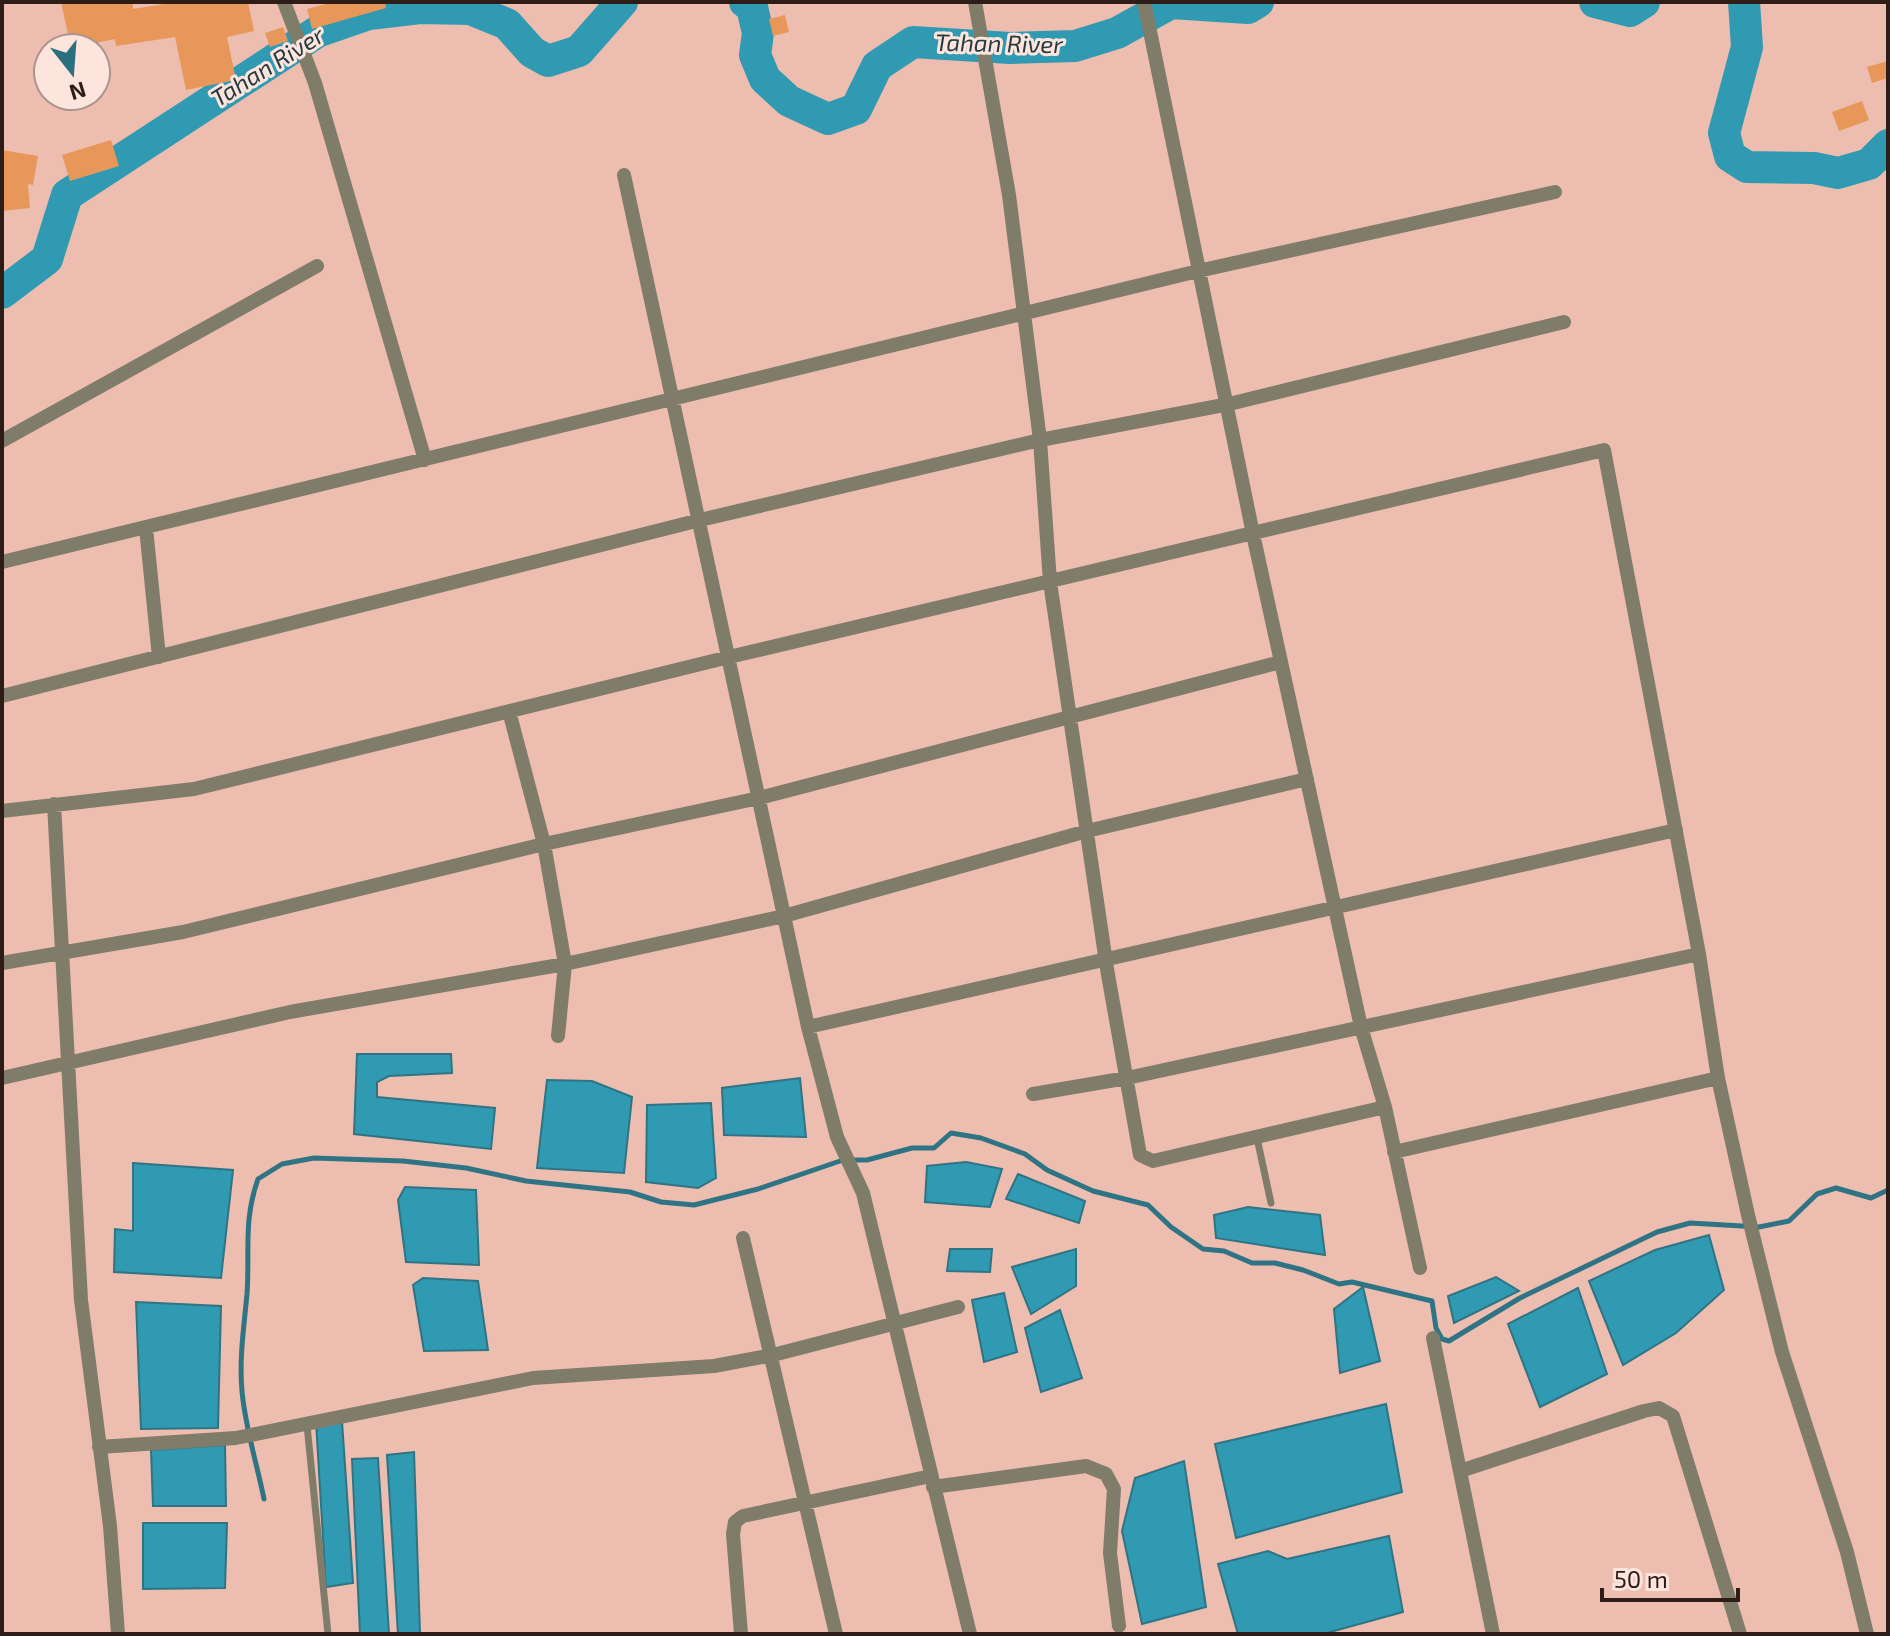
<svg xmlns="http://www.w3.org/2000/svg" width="1890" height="1636" viewBox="0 0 1890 1636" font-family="'Exo 2',sans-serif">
<rect width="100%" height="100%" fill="#edbdaf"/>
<path fill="#309ab2" stroke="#2f7484" stroke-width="2" d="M357,1054H451L452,1073L389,1076L377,1082V1097L495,1108L491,1149L354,1134Z
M800,1078L806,1137L724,1135L722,1088Z
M547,1080L592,1081L632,1097L624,1173L537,1168Z
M711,1103L716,1178L698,1188L646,1182L647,1105Z
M966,1162L1002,1169L990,1207L925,1202L927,1166Z
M133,1163L233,1170L221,1278L114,1272L115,1229L133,1231Z
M1018,1174L1085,1201L1079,1223L1006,1199Z
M405,1187L476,1190L479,1265L406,1262L398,1200Z
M1248,1207L1320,1215L1325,1255L1216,1238L1214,1215Z
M1709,1235L1724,1290L1676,1333L1623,1365L1589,1281L1655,1250Z
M950,1249H992L990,1272L947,1271Z
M1076,1249V1286L1031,1314L1012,1267Z
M1496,1277L1519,1291L1454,1323L1448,1296Z
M423,1278L478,1281L488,1350L424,1351L413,1285Z
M1363,1287L1380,1361L1340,1373L1334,1309Z
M1578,1288L1607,1374L1540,1407L1508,1324Z
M1004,1293L1017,1352L984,1362L972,1300Z
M136,1302L221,1306L218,1428L141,1429Z
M1060,1310L1082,1378L1041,1392L1025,1328Z
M1386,1404L1402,1492L1236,1538L1215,1444Z
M342,1421L353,1583L326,1587L316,1422Z
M225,1445L226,1506H153L151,1450Z
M414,1452L420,1634H398L387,1455Z
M378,1458L389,1634H360L352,1459Z
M1184,1461L1206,1607L1142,1624L1122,1531L1135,1478Z
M143,1523H227L225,1588L143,1589Z
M1389,1536L1403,1612L1323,1634H1238L1218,1564L1268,1551L1287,1559Z"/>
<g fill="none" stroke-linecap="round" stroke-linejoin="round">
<path stroke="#2f7484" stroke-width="5" d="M264,1499C257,1464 245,1427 242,1391C239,1359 244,1326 247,1294C250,1251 243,1221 258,1179L282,1164L314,1158L403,1161L466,1168L526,1181L630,1192L661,1202L694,1205L758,1189L843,1160H867L912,1148H934L951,1133L981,1138L1025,1154L1047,1170L1093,1191L1148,1205L1171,1227L1203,1249L1224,1251L1252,1263H1275L1303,1270L1339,1284L1352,1282L1432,1301L1436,1328L1442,1339L1449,1341L1520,1298L1657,1232L1690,1223L1759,1227L1789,1221L1817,1194L1836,1188L1871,1198L1888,1190"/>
<path stroke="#309ab2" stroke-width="32" d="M745,2L752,7L758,33L755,55L765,79L789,101L828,119L856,109L877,66L913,42L1010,48L1075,46L1117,33L1171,3L1248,8L1258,2
M1595,2L1630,11L1644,2
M1744,2L1747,47L1724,133L1730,156L1747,167L1814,168L1838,173L1869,164L1888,145
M2,293L47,259L67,195L317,32L369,14L420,8L470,9L507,24L532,52L548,61L579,51L622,2"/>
</g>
<path fill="#e8975a" d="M61,2H133V9L177,2H248L254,31L227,37L236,80L186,90L175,37L116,46L115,39L71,48Z
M334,2H385L386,8L312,29L307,9Z
M785,15L789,32L773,36L769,19Z
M283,27L288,41L270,47L265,33Z
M1888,61V78L1872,83L1867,67Z
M1862,101L1869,120L1839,131L1832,112Z
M111,140L119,166L70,181L62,155Z
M2,150L38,156L33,185L28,184L30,208L2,211Z"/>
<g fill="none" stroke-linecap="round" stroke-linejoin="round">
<path stroke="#807c6a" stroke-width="7" d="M1257,1138L1271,1203
M307,1425L328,1634"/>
<path stroke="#807c6a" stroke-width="14" d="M284,2L315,83L425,460
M975,2L1009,195L1040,440L1050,582L1107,969L1140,1155L1153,1161L1385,1107
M1144,2L1253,534L1361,1027L1385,1107L1420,1268
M624,175L808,1027L837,1137L863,1193L970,1634
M2,441L317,266
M146,528L159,657
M2,562L1198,271L1555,192
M2,696L700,520L1040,440L1229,404L1564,322
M509,711L544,844L565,964L558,1036
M54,804L81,1300L110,1526L118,1634
M2,811L194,789L729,657L1604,450L1699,954L1718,1078L1748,1215L1782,1352L1847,1552L1867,1634
M2,963L183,932L544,844L759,798L1281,662
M808,1027L1676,830
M2,1078L290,1012L565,964L784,916L1087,831L1307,779
M1033,1094L1127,1078L1699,954
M1394,1152L1718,1078
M743,1238L836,1634
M1433,1338L1493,1634
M99,1447L236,1438L533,1378L714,1366L773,1355L958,1307
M1460,1471L1644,1411L1659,1408L1673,1416L1740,1634
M933,1487L1086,1466L1106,1474L1114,1489L1110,1553L1119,1626
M741,1634L733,1534L735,1522L743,1516L931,1476"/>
</g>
<g text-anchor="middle" stroke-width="6" stroke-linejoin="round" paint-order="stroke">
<g font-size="24" font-style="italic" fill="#243b41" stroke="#fde4dc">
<text transform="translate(999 44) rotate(1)" y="8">Tahan River</text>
<text transform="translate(268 67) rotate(-32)" y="8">Tahan River</text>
</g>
</g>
<rect width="1890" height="1636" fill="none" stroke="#2e1c17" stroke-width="8"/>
<g transform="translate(72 72) rotate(163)"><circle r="38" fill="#fde4dc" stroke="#aa948d" stroke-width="2"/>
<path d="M0-6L14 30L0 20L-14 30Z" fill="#2c7080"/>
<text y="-12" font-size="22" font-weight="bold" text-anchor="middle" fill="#2e1c17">N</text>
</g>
<path d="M1602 1588v12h136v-12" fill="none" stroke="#2e1c17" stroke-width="4"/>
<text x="1614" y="1588" font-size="24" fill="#2e1c17" stroke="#fde4dc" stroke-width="6" paint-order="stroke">50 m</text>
</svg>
